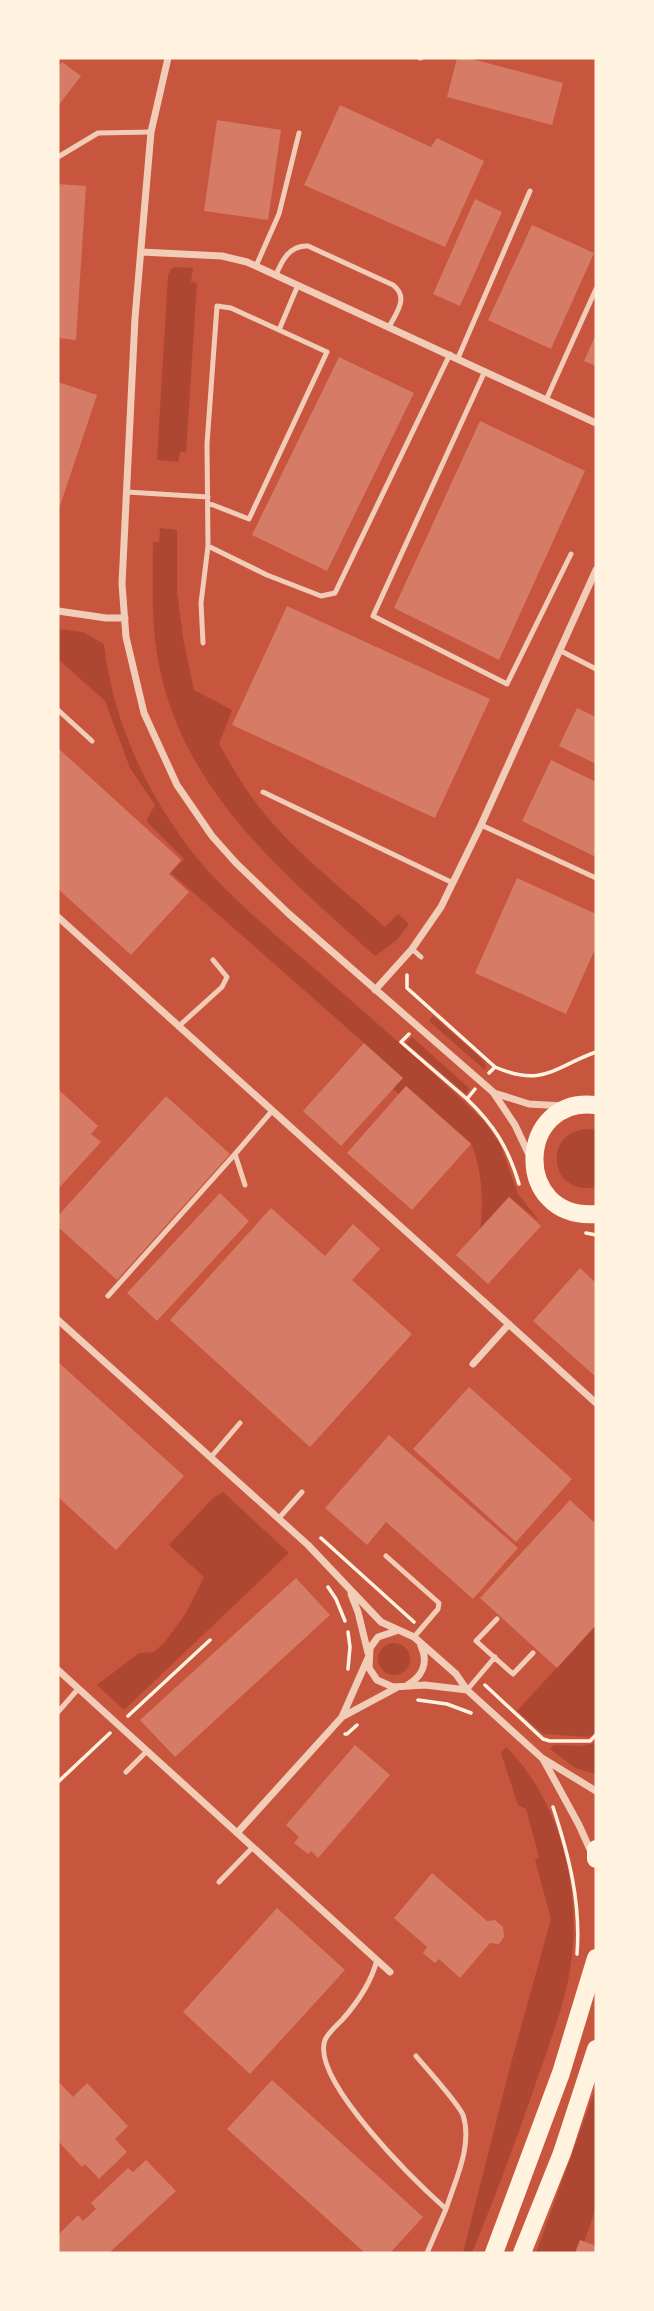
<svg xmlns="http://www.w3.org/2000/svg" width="654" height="2311" viewBox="0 0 654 2311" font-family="'DejaVu Sans',sans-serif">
<rect width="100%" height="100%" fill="#c8553d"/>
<path fill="#ae4732" d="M175,267L193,268L191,282L197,283L186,452H180L178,462L157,460L168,275L171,269Z
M160,528L177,530V591L183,638L194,690L232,710L219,744C232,767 246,791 263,812C298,855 344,890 385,927L398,914L409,924L397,940L375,956C281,871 178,787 157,654C151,617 153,579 153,542H159Z
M58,629L83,632L104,644C113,727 154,810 209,872C246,912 289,946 330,982C382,1028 435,1073 484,1121L500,1144L518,1194L539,1221L509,1197L480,1229C484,1201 482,1170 471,1143L406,1086L399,1094L393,1089L364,1043L171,873L184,859L146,821L155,805L130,768L105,701L58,659Z
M433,1016L482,1059L486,1065L485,1070L429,1021Z
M412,1037L470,1089L466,1094L406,1043Z
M589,1129L596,1130V1187C549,1197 541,1130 589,1129Z
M223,1492L289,1553L124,1710L97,1685L139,1653L154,1652L165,1642L186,1613L204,1577L169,1545L213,1498Z
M596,1625V1732L589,1737L543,1734L517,1711Z
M378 1659a16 16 0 1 1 32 0a16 16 0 1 1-32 0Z
M596,1743V1774L575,1768L550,1749L554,1745L581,1746Z
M506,1747C558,1798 580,1883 572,1955C568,1994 554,2031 541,2068C520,2130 497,2192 472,2253H463L511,2063L551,1919L535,1860L539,1857L526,1809L518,1805L501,1753Z
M596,2088V2208L584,2242L580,2241L575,2253H536Z"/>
<path fill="#d67c66" d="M457,58H468L563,83L552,125L447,97Z
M62,62L81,76L58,106V67Z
M340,105L431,147L437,138L484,161L445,247L304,185Z
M217,120L281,130L268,220L204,211Z
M58,184L86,186L76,340L58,338Z
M475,199L502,212L460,306L433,294Z
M532,225L594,253L551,349L488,320Z
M596,334V366L584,361Z
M339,357L414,393L327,571L252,535Z
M58,382L97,395L58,512Z
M480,421L585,471L499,660L394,608Z
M287,606L490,699L435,818L232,725Z
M577,708L596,717V764L559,746Z
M58,748L181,860L169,874L189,892L131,955L58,889Z
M551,760L596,782V857L522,821Z
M517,878L596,914V947L566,1014L475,973Z
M364,1043L403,1078L341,1146L303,1111Z
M406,1086L471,1144L412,1210L347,1153Z
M58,1089L98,1126L91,1134L101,1142L58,1189Z
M166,1096L230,1154L117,1280L58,1227V1216Z
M220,1193L249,1221L157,1321L127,1293Z
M509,1197L541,1226L488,1284L456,1255Z
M271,1208L325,1256L353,1224L380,1249L352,1280L412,1334L310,1447L170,1320Z
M580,1268L596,1283V1377L533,1321Z
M58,1362L184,1476L116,1550L58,1497Z
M469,1387L572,1479L516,1542L413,1449Z
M389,1435L518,1548L473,1599L386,1522L367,1545L325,1508Z
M570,1500L596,1524V1625L557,1668L480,1598Z
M296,1578L330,1615L175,1757L140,1720Z
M355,1745L390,1775L318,1858L311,1851L308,1854L294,1843L299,1837L286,1825Z
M432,1873L487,1921L495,1920L503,1927L504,1937L499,1944L490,1943L460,1978L439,1959L435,1963L423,1953L427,1947L394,1918Z
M277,1908L345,1970L250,2074L183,2012Z
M272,2080L423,2217L390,2253H365L227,2129Z
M60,2083L73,2097L87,2083L128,2126L115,2139L127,2152L99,2179L85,2164L82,2167L58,2141V2085Z
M146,2160L176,2191L109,2253H58V2235L78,2215L83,2221L96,2209L91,2203L128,2168L133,2172Z
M580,2240L596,2246V2253H575Z"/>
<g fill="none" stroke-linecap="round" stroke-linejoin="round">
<path stroke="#fff3e0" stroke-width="3.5" d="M407,975V988L495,1067
M409,1034L401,1042L467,1099
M489,1073L495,1067C543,1088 554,1067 596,1052
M475,1089L467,1099C494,1125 508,1147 519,1184
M586,1233L596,1235
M321,1538L414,1622
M328,1587L336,1599L345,1621
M348,1632L350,1647L348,1669
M485,1685L543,1739L550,1741H590L596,1735
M418,1700L447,1704L471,1713
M128,1716L210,1640
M345,1734H347L357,1725
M58,1782L110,1733
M553,1807C569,1856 581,1902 577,1954"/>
<path stroke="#f1ccb7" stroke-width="5" d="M420,58H421
M58,157L98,133L151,132
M256,266L279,214L299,133
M276,275C282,260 290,245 308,246L393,285C409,297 397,312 389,327
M279,330L298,285
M458,358L530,191
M485,371L373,616L507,684L571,554
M546,400L596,289
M127,492L208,497
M208,546L267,575L321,596L335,593L450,354
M203,643L201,603L208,546L207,444L217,306L231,308L327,352L249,519L208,503
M559,650L596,669
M58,710L92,741
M263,792L453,883
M481,825L596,878
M412,949L421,957
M179,1026L222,987L227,977L213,960
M245,1185L235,1154L272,1111
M108,1296L235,1154
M211,1457L240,1423
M279,1518L302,1492
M386,1556L439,1603L438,1609L414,1637
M497,1619L476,1641L513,1674L533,1653
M467,1690L495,1657
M58,1712L78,1689
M126,1772L147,1751
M219,1882L253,1847
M377,1960C371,1983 358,2002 342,2020C337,2025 328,2033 325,2040C310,2080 418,2184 446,2209L427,2253
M416,2056C426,2068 458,2103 463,2115C473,2145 455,2181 446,2209"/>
<path stroke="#f1ccb7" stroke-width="7" d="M168,58L151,132L135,318L122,584L126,637L144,713L177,785L212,836L236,863L289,914L493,1092L515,1125L531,1159
M141,252L222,256L247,262L596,423
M58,611L106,618H125
M58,917L596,1403
M375,990L412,949L441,907L481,825L596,570
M494,1093L529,1104L564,1106
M58,1320L308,1545L381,1622L414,1637L456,1674L467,1690L542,1758L596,1791
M473,1364L509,1324
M351,1594L358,1612L368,1653
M396,1631L378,1637L370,1648L369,1668L377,1680L393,1687L425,1685L467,1690
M58,1670L390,1972
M406,1686C422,1677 429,1663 421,1646
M342,1717L396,1688
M543,1759L579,1825L592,1854
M237,1833L342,1717L368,1658"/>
<path stroke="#fff3e0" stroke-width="18" d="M596,1105C517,1095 511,1220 596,1214
M596,1849V1859
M494,2253L561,2073L596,1958
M522,2253L562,2153L596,2049"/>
</g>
<rect width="654" height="2311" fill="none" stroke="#fff3e0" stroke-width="119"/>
</svg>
